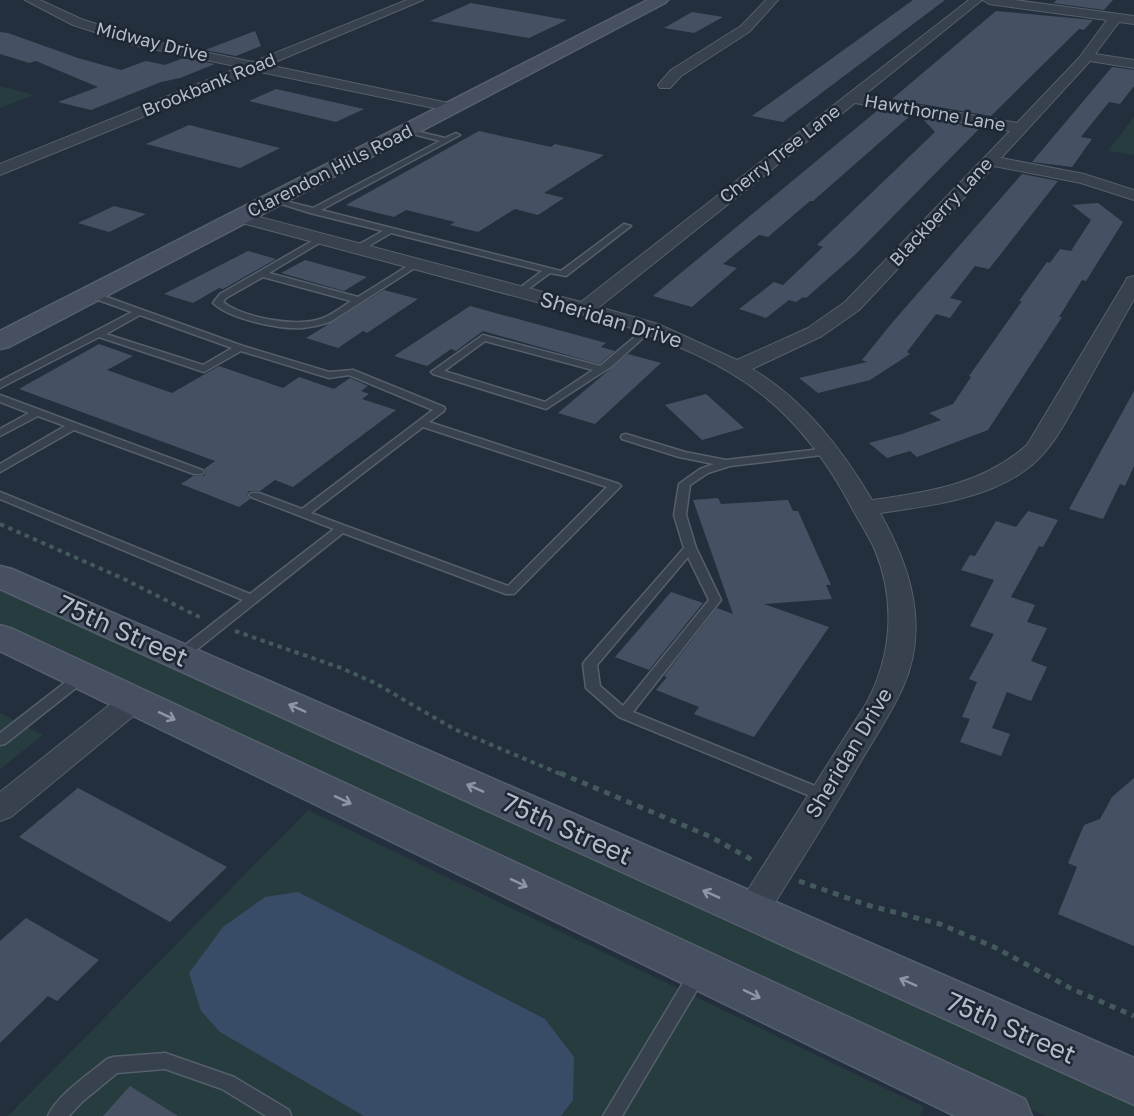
<svg xmlns="http://www.w3.org/2000/svg" width="1134" height="1116" viewBox="0 0 1134 1116" font-family="'Golos Text',sans-serif">
<rect width="100%" height="100%" fill="#242f3e"/>
<path fill="#263c3f" d="M0,86L34,95L0,108Z
M1134,117V155L1108,151Z
M0,591L106,634L1134,1101V1116H1045L0,622Z
M0,713L43,735L0,769Z
M308,810L924,1107L920,1116H8Z"/>
<path fill="#394c67" d="M298,892L545,1019L574,1057L573,1100L561,1116H364L220,1032L201,1011L189,973L223,927L265,897Z"/>
<path fill="#455162" d="M913,0H945L783,122L752,116Z
M1057,0H1113L1104,10L1053,3Z
M471,3L567,20L529,38L430,21Z
M996,11L1093,20L1084,30L1079,29L991,116L892,99Z
M692,12L723,17L694,33L664,28Z
M255,31L261,46L236,56L205,50Z
M0,32L8,33L78,58L121,70L146,61L165,65L184,58L215,64L180,78L161,82L91,110L58,102L98,87L36,61L29,63L0,54Z
M1112,67L1134,70V86L1120,104L1109,102L1081,137L1092,139L1072,167L1032,162Z
M276,89L364,109L336,122L249,101Z
M878,110L911,115L813,201H810L768,237L759,235L723,264L737,268L692,307L653,296Z
M921,117L980,128L856,254L806,298L803,297L796,302L789,300L766,318L739,309L774,282L783,285L823,247L817,245L935,132Z
M189,125L280,148L240,168L146,144Z
M479,131L551,147L555,144L604,155L544,193L564,198L538,215L515,209L478,232L450,225L455,222L406,210L394,217L346,205Z
M1022,174L1058,181L989,269L975,266L950,298L962,301L950,318L936,314L907,352L910,354L870,380L818,393L799,378L867,362L862,360L891,324Z
M1098,203L1123,222L1086,281L1082,280L1059,317H1062L988,430L917,457L910,451L887,458L869,443L902,434L941,420L929,413L953,404L971,377L969,376L1022,301H1019L1047,262L1050,263L1060,249L1071,251L1091,220L1072,205Z
M114,206L146,214L109,232L78,223Z
M248,251L276,259L223,289L219,288L193,303L164,294Z
M305,260L367,277L344,291L281,273Z
M384,290L418,299L367,333L363,331L338,348L306,338Z
M470,306L606,343L601,347L615,351L599,364L483,331L456,351L451,349L427,366L394,356Z
M99,344L133,356L107,370L172,393L219,366L283,388L299,377L334,389L350,378L368,386L361,391L369,394L362,399L396,410L293,487L275,480L260,491H249L247,495L250,499L239,507L181,484L193,476H204L206,472L204,469L215,461L19,389Z
M628,354L661,363L595,424L558,413Z
M1134,391V466L1125,486L1120,484L1103,519L1069,509Z
M706,394L744,428L702,440L665,405Z
M718,498L721,504L788,500L793,511H798L831,585H826L832,599L764,604L829,627L754,737L694,714L699,707L656,690L667,677L664,676L717,608L733,614L693,500Z
M1028,511L1058,520L1043,547L1039,546L1011,597L1035,605L1027,622L1047,628L1031,661L1047,667L1031,701L1007,692L992,728L1010,734L1001,756L960,742L970,719L962,717L977,682L969,679L994,634L970,626L994,580L961,570L970,555L975,556L996,521L1016,527Z
M671,592L703,603L649,670L615,657Z
M1134,778V946L1058,914L1077,867L1068,863L1084,825L1100,819L1112,797Z
M78,788L227,867L170,922L19,837Z
M26,918L99,960L57,1001L48,996L0,1043V941Z
M130,1086L178,1116H103Z"/>
<g fill="none" stroke-linecap="round" stroke-linejoin="round">
<g stroke="#565f6c" stroke-width="3">
<path id="lane" d="M407,129L445,138L456,133L460,135L321,210L561,271L624,224L631,226L566,276L550,273L520,295L517,294V290L542,271L391,233L362,250H356V246L383,231L310,213L269,200L273,198L313,208L440,141L405,132V130Z
M319,237L326,239L269,273L358,297L414,262L421,264L330,322C321,325 312,327 303,328C281,330 229,319 213,303L220,294ZM263,277L351,301C342,307 333,314 323,318C299,328 243,318 223,302L226,298Z
M90,291L243,346L329,372L353,370L444,407L445,409L444,411L429,422L619,484L621,486L514,594H506L343,533L185,659H175L173,656L175,653L243,600L0,499V492L250,594L334,529L251,497L249,495L251,493H259L302,509L433,410L349,375L329,378L241,351L204,372L99,337L0,388V381L132,312L87,296V292ZM140,315L232,348L203,365L106,334ZM423,427L607,487L508,586L311,513Z
M649,325L654,328L652,330L612,366L546,409L433,374L431,372L483,335L600,366ZM485,341L593,370L545,402L444,371Z
M0,395L202,470L204,472L202,474H194L74,430L0,472V464L65,426L38,416L0,436V429L29,413L0,402Z
M626,434L685,452L726,460L830,448L835,451L830,454L730,466L708,473L690,485L686,515L696,548L721,600L633,712L830,792L832,796L830,800L825,801L820,800L619,717L586,688L583,664L585,661L684,548L674,515L679,484L700,469L714,464L679,457L622,439L621,437L622,435ZM688,557L709,600L623,706L600,686L597,665Z
M81,673L86,674L88,677L86,680L5,744L0,745V733L76,674Z
M698,966L704,968L706,973L704,978L622,1116H603L692,968Z
M165,1053L234,1077L289,1110L291,1116H266L222,1089L165,1069L117,1073L82,1102L69,1116H48C57,1095 89,1074 107,1059L113,1057Z"/>
</g>
<g stroke="#565f6c" stroke-width="2">
<path id="street" d="M25,0H40L81,19L146,40L253,62L407,0H423L268,65L453,104L460,108L453,112L256,71L0,175V164L240,67L138,46L73,25Z
M766,0H778L749,32L681,76L670,88H660L658,85L671,70L741,26Z
M969,0H982L863,96L1017,123L1079,58L1107,20L989,4L983,0H1015L1134,16V24L1119,22L1095,54L1134,60V68L1090,61L1001,158L1084,174L1134,190V200L1081,183L994,166L859,310L822,336L752,369C804,400 841,448 872,500C929,492 983,484 1027,445L1125,282L1127,278L1134,276V299C1118,328 1101,357 1085,387C1068,417 1053,451 1024,471C983,500 928,506 880,513C910,566 930,627 903,687C891,714 873,740 858,766C828,819 795,870 763,922L751,926L739,922L734,912L866,704C892,656 896,601 875,550C869,536 860,523 853,510C830,466 801,425 760,393C721,362 673,344 626,326L235,221L232,217L235,213L241,212L581,302ZM855,103L1010,131L845,302L808,328L737,360L658,324L599,307Z
M133,691L143,694L148,701L143,708L11,817L0,821V792L123,694Z"/>
</g>
<g stroke="#565f6c" stroke-width="3">
<path id="secondary" d="M648,0H668L665,3L9,347L0,349V331Z
M0,566L12,569L1134,1058V1105L0,589Z
M0,625L13,629L1025,1099L1032,1116H955L0,651Z"/>
</g>
<path stroke="#44595c" stroke-width="4" stroke-dasharray="4.5 4.5" stroke-linecap="butt" d="M0,524L124,579L203,619
M235,631L341,668L375,683L454,729L563,775"/>
<path stroke="#44595c" stroke-width="5" stroke-dasharray="6 6" stroke-linecap="butt" d="M560,773L711,837L754,861
M799,881L867,905L940,924L994,947L1072,989L1134,1016"/>
<use href="#lane" fill="#38414e" fill-rule="evenodd"/>
<use href="#street" fill="#38414e" fill-rule="evenodd"/>
<use href="#secondary" fill="#465061" fill-rule="evenodd"/>
</g>
<defs><path id="oneway-shaft" d="M-6 0H5M1.5-3L5.5 0L1.5 3" fill="none" stroke-width="1.6" stroke-linecap="round" stroke-linejoin="round" transform="scale(1.5)"/></defs>
<g stroke="#8e96a5">
<use href="#oneway-shaft" transform="translate(297 708) rotate(-156)"/>
<use href="#oneway-shaft" transform="translate(167 716) rotate(25)"/>
<use href="#oneway-shaft" transform="translate(475 788) rotate(-156)"/>
<use href="#oneway-shaft" transform="translate(343 800) rotate(25)"/>
<use href="#oneway-shaft" transform="translate(519 883) rotate(25)"/>
<use href="#oneway-shaft" transform="translate(711 894) rotate(-156)"/>
<use href="#oneway-shaft" transform="translate(908 982) rotate(-156)"/>
<use href="#oneway-shaft" transform="translate(752 994) rotate(26)"/>
</g>
<g text-anchor="middle" stroke-width="5" stroke-linejoin="round" paint-order="stroke">
<g font-size="18" fill="#b4bcc9" stroke="#1d2633">
<text transform="translate(152 42) rotate(14)" y="6">Midway Drive</text>
<text transform="translate(209 85) rotate(-22)" y="6">Brookbank Road</text>
<text transform="translate(935 113) rotate(10)" y="6">Hawthorne Lane</text>
<text transform="translate(780 154) rotate(-38)" y="6">Cherry Tree Lane</text>
<text transform="translate(330 171) rotate(-27)" y="6">Clarendon Hills Road</text>
<text transform="translate(941 212) rotate(-47)" y="6">Blackberry Lane</text>
</g>
<g font-size="21" fill="#b4bcc9" stroke="#1d2633">
<text transform="translate(611 320) rotate(17)" y="7">Sheridan Drive</text>
<text transform="translate(849 753) rotate(-59)" y="7">Sheridan Drive</text>
</g>
<g font-size="26" fill="#b4bcc9" stroke="#1d2633">
<text transform="translate(123 631) rotate(24)" y="9">75th Street</text>
<text transform="translate(567 829) rotate(24)" y="9">75th Street</text>
<text transform="translate(1011 1028) rotate(24)" y="9">75th Street</text>
</g>
</g>
</svg>
